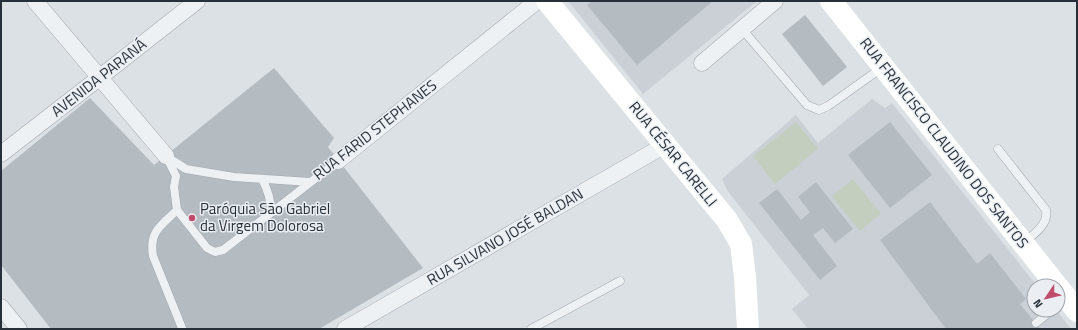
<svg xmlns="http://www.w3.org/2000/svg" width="1078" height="330" viewBox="0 0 1078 330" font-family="'Titillium Web',sans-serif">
<rect width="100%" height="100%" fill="#dce1e5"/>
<path fill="#cad0d5" d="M568,1H757L643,94Z
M872,99L885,108L892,103L1037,286H1034V310H1056L1071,329H808L792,309L809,295L727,190L722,179L796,115L818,143Z"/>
<path fill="#c4cebe" d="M796,122L818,149L775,184L753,156Z
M853,179L881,214L860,231L832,196Z"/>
<path fill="#b4bbc1" d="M592,1H713L637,65L587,5Z
M805,15L847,67L823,86L782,34Z
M274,68L334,138L328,147L423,268L319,329H51L1,265V171L90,98L154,165Z
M890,122L932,175L890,208L848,155Z
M816,182L853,229L835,243L823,228L813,235L837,266L820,280L759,203L777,189L801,220L810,212L798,197Z
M930,202L977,264L990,253L1026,299L1020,304L1040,329H946L880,240Z"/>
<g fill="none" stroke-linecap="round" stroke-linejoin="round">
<g stroke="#a2a8ae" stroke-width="9">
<path id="lane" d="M742,29L807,105L819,110L828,106L883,67
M998,149L1046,210C1049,225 1033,234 1024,243
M166,156L176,176L174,187L177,210L207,248L215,252L223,250L338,161
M167,157L186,169L234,177L310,182
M262,179C268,190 271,200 271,212
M177,210C161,226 149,231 153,256L182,328
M1036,323L1052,310
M531,329L620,281"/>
</g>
<g stroke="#a2a8ae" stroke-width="17">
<path id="street" d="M35,1L166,156
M702,63L775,1
M1,154L99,78L197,1
M338,161L537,1
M1,307L19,329
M345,329L665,145"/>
</g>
<use href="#lane" stroke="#eef1f4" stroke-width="8"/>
<use href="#street" stroke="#eef1f4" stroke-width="16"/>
<path stroke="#fff" stroke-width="22" d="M547,1L727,220L741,244L745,277L748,329
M831,1L1057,286
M1058,287L1077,311"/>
</g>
<circle fill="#c04b6d" stroke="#ebeff3" stroke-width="1.5" cx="192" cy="218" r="4"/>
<g text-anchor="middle" stroke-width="3" stroke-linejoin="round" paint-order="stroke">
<g font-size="15" fill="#273039" stroke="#ebeff3">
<text transform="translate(99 78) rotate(-38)" y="5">AVENIDA PARANÁ</text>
<text transform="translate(375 130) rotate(-38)" y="5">RUA FARID STEPHANES</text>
<text transform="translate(944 143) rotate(52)" y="5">RUA FRANCISCO CLAUDINO DOS SANTOS</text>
<text transform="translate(673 154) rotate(51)" y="5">RUA CÉSAR CARELLI</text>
<text transform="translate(505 237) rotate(-30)" y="5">RUA SILVANO JOSÉ BALDAN</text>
</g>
<g font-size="15" fill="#273039" stroke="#ebeff3" text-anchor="start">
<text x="200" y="214">Paróquia São Gabriel<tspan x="200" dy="17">da Virgem Dolorosa</tspan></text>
</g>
</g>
<rect width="1078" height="330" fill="none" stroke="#273039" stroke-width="4"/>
<g transform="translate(1046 298) rotate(235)"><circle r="19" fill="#ebeff3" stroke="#9da3a9"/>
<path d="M0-3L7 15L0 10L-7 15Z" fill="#c04b6d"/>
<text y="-6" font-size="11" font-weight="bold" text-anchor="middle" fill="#273039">N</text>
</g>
</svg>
